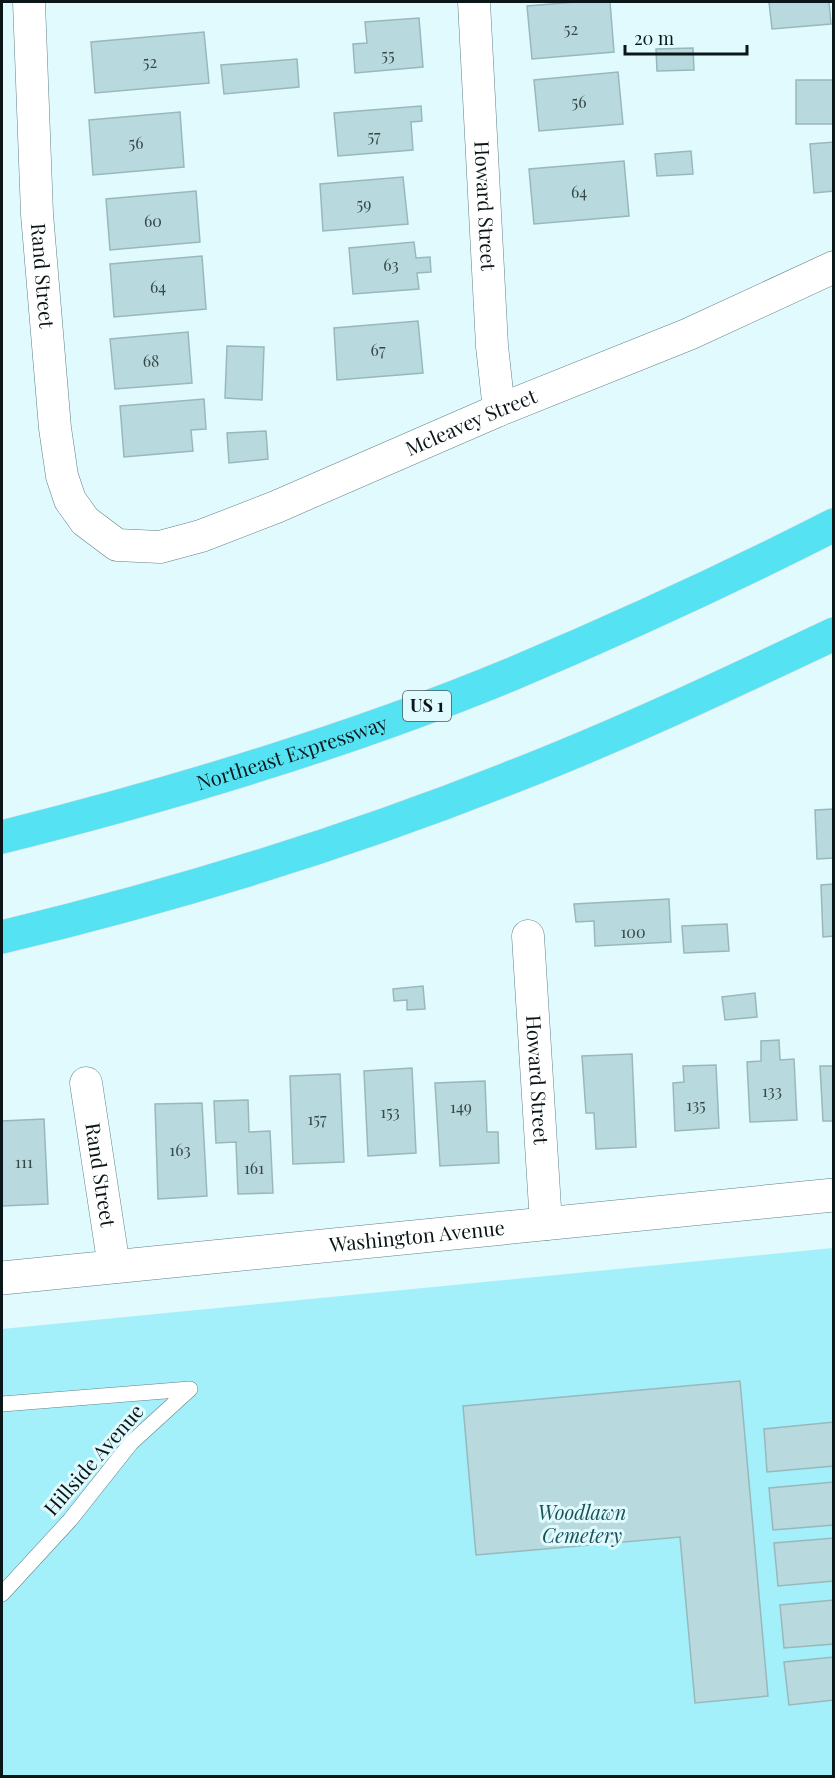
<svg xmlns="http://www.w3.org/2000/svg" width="835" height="1778" viewBox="0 0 835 1778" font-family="'Playfair Display',serif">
<rect width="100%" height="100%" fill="#e0fafe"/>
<path fill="#a3f0fa" d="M833,1248V1776H2V1329Z"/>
<path fill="#b8d9dd" stroke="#98b8bc" stroke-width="1.5" d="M576,2H610L614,52L532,59L527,6Z
M769,2H829L831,24L772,29Z
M419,18L423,67L355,73L353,44L367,43L365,22Z
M204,32L209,83L95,93L91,42Z
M693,48L694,70L657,71L656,49Z
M297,59L299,87L224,94L221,65Z
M618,72L623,124L539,131L534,80Z
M796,80H834V124H796Z
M421,106L422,121L411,122L413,150L338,156L334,113Z
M180,112L184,167L93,175L89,120Z
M834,142V191L814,193L810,144Z
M691,151L693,174L657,176L655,154Z
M624,161L629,216L534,224L529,169Z
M403,177L408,224L323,231L320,184Z
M196,191L200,242L110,250L106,199Z
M414,242L416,258L430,257L431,272L417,273L419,289L353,294L349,248Z
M202,256L206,309L114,317L110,264Z
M418,321L423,373L337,380L334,328Z
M188,332L192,383L115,389L110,339Z
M227,346L264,347L262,400L225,398Z
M204,399L206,429L191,430L193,451L124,457L120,406Z
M266,431L268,459L229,463L227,433Z
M834,809V858L817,859L815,810Z
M834,884V936L823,937L821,885Z
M669,899L671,942L595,946L594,921L576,922L574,904Z
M727,924L729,951L684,953L682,926Z
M423,986L425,1009L407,1010V1000L394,1001L393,989Z
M755,993L757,1017L725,1020L722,997Z
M779,1040L780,1060L794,1059L797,1120L750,1122L747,1062L761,1061V1041Z
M632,1054L636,1147L596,1149L594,1113H586L582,1056Z
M716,1065L719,1128L675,1131L673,1083L684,1082L683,1066Z
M820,1066H834V1121H823Z
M412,1068L416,1153L368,1156L364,1071Z
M340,1074L344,1162L293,1164L290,1076Z
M485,1081L487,1132H498L499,1163L440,1166L435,1083Z
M248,1100L249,1132L270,1131L273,1193L238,1194L236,1142L216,1143L214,1101Z
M202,1103L207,1196L158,1199L155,1104Z
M44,1119L48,1204L2,1206V1121Z
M740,1381L768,1696L695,1703L680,1537L476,1555L463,1406Z
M834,1422V1466L767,1472L764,1429Z
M834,1482V1525L773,1530L769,1488Z
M834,1538V1581L778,1586L774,1543Z
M834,1600V1644L784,1648L780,1605Z
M834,1657V1700L789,1705L784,1662Z"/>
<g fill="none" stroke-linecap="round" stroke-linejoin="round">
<g stroke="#638185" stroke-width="16">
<path id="service" d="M2,1404L190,1389
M2,1594L70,1520L131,1443L190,1389"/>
</g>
<g stroke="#638185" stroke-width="33">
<g id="minor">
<path id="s1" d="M29,2L37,214L55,428L62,476L70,500L85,521L117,545L160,547L201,536L276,507L499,410L689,334L834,267"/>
<path id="s2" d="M474,2L492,346L499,410"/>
<path id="s3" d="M528,936L546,1224"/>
<path id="s4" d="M86,1083L114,1267"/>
</g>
</g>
<g stroke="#638185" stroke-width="34">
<g id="tertiary">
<path id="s5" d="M2,1278L834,1195"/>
</g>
</g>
<g stroke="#d8dada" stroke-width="34">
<g id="motorway">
<path id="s6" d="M2,837C173,794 348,742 512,674C621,628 728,579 834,525"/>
<path d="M2,937C173,896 343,844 507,779C618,736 726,685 834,634"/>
</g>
</g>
<use href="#service" stroke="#fff" stroke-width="15"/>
<use href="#minor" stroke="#fff" stroke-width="32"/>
<use href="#tertiary" stroke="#fff" stroke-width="33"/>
<use href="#motorway" stroke="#55e3f4" stroke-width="33"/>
</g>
<g text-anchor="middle" stroke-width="6" stroke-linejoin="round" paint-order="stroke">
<g font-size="16" fill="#364748">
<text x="571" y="35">52</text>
<text x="388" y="61">55</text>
<text x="150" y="68">52</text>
<text x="579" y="108">56</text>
<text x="374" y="142">57</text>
<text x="136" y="149">56</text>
<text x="579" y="198">64</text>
<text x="364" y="210">59</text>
<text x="153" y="227">60</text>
<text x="391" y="271">63</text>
<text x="158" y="293">64</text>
<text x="378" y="356">67</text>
<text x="151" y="367">68</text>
<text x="633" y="938">100</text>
<text x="772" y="1097">133</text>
<text x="696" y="1111">135</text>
<text x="461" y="1113">149</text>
<text x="390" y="1118">153</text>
<text x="317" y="1125">157</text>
<text x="180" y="1156">163</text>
<text x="24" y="1168">111</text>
<text x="254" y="1174">161</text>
</g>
<rect fill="#e0fafe" stroke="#4a5a5c" stroke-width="1.5" x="403" y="691" width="48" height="30" rx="4.5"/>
<g font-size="18" font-weight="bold" fill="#0a1617">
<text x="427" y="712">US 1</text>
</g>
<g font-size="20" fill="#0a1617" stroke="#e0fafe">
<text dy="7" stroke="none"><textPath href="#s2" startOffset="204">Howard Street</textPath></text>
<text dy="7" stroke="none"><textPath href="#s1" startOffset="274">Rand Street</textPath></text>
<text dy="7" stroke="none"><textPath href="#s1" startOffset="945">Mcleavey Street</textPath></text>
<text dy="7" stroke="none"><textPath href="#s6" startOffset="302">Northeast Expressway</textPath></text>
<text dy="7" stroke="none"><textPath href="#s3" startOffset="144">Howard Street</textPath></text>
<text dy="7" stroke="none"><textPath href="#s4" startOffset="93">Rand Street</textPath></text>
<text dy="7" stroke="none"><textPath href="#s5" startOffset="417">Washington Avenue</textPath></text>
<text transform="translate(94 1460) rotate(-49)" y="7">Hillside Avenue</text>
</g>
<g font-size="20" font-style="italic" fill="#185259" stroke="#e0fafe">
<text x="582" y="1520">Woodlawn<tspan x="582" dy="23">Cemetery</tspan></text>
</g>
</g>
<rect width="835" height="1778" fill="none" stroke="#0a1617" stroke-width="6"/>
<path d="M625 45v9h122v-9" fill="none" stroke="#0a1617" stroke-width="3"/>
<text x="634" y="45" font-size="18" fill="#0a1617" stroke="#e0fafe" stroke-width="4.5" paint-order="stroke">20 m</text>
</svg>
